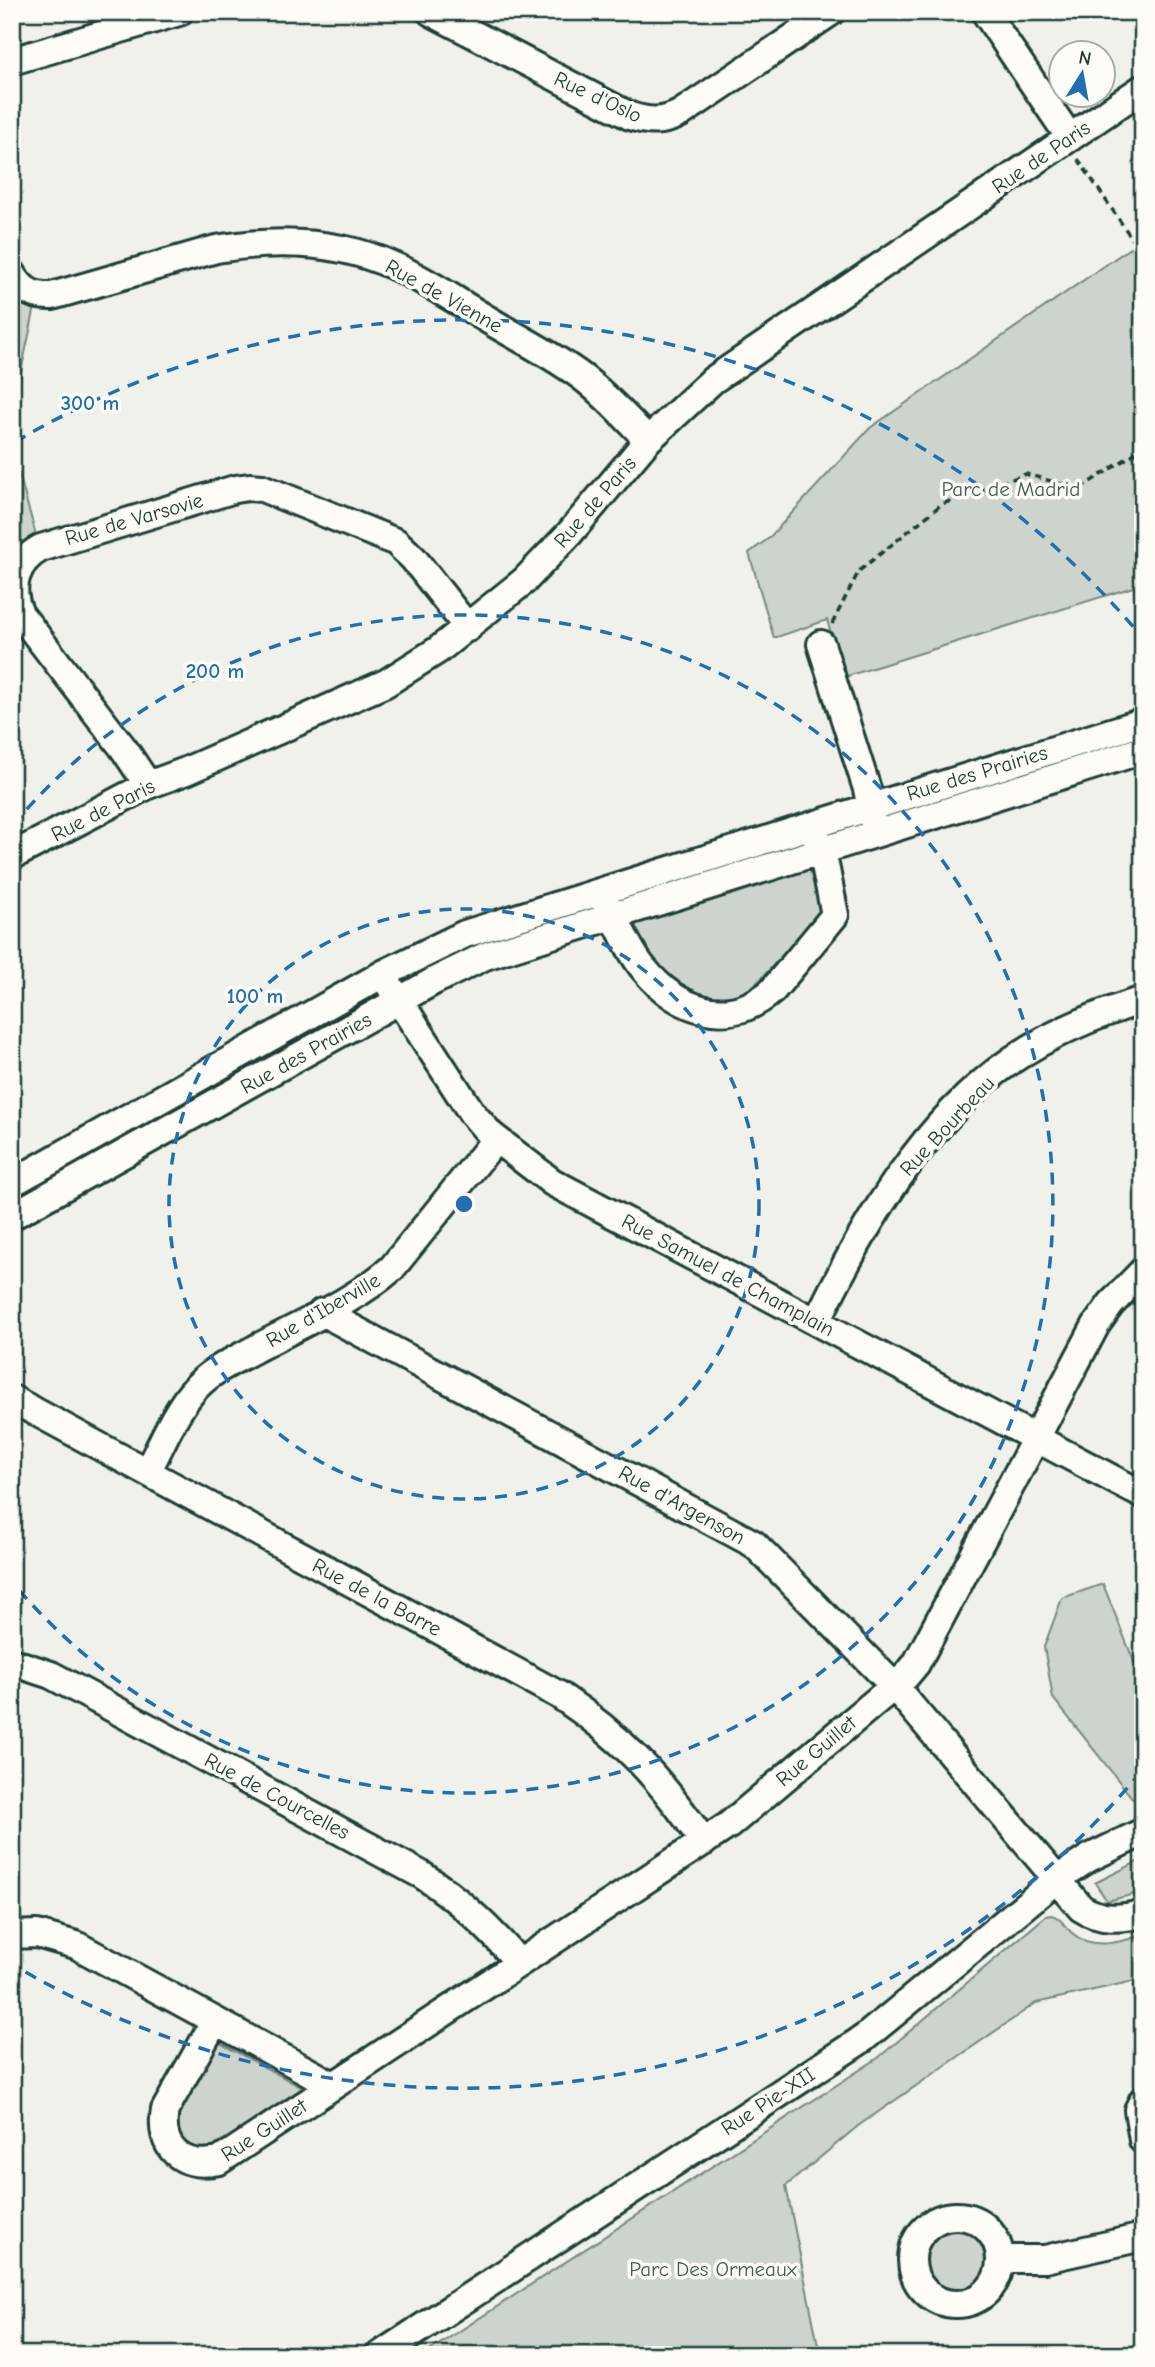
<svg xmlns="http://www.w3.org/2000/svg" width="1155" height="2367" viewBox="0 0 1155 2367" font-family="'Comic Neue',sans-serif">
<rect width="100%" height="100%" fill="#f0f1eb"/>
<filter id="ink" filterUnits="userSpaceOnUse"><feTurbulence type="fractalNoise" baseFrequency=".0143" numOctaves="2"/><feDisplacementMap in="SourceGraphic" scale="14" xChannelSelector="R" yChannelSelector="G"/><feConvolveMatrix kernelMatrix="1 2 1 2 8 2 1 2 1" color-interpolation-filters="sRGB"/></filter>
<g filter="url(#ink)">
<path fill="#cdd3cd" stroke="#768880" stroke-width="2" d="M1143,239V584L844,677L827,620L774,638L749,553L769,538L870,428Z
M12,296L35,307L12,414Z
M12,449L36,535L25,540L12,552Z
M808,867L821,902L820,912C806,928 792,945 777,961C746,997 727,1012 681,983C657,967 641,948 633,921Z
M1103,1584L1143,1684V1802L1137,1804L1053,1698L1044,1647L1062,1598Z
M1143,1859V1892L1107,1901L1095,1883Z
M1051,1915C1061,1917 1064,1926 1072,1933C1092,1951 1121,1942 1143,1935V1979L1036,2003L858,2126L786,2186L820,2355H423L878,2058L1046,1916Z
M218,2042L303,2088L216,2147L200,2152L185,2146L176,2133L177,2117Z
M926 2259a30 30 0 1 1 60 0a30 30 0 1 1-60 0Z"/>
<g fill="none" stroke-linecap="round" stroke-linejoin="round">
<g stroke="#1f3d34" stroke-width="32">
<path id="minor" d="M431,12L630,116C649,122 663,123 681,113L831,12
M985,12L1070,138
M12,61L179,12
M12,273C21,290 33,297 52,296L216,249C276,239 338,240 394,266C426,280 456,301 487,319C518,338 553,355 582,377C606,395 627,419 648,440
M821,644L867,789L874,824
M148,785L124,749L20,614C8,588 15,562 41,548L235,489L249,487L262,488L396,542L413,558L468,628
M12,856L148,785L186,771L386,683L438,650L524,581L569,534L648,440L713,380L1143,88
M607,902C610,912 615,918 619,927C626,941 633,956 644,969C677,1010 728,1029 772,991L835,915L823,855L815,835
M391,988L472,1113L491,1135L552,1182L1143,1495
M12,1183L383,974L465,934L1143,722
M12,1216L434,981L485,956L1143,750
M322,1312L754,1544L894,1686L1081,1908C1101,1921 1120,1919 1143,1914
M817,1321C863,1226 923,1121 1012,1060C1051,1033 1098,1014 1143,1000
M12,1399L559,1695C625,1739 659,1778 704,1842
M147,1472C161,1446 173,1415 192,1392C208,1372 231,1362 253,1350C297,1326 355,1301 392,1268L496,1139
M12,1662L51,1675L422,1875C460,1900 490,1928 519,1963
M12,1935L37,1934L76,1945L333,2085
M215,2021L165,2110C158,2148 182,2169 219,2161L729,1825L906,1676L916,1664L1096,1325L1111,1304L1143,1271
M1143,2100L1138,2110L1143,2140
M912 2260a44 44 0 1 1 88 0a44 44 0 1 1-88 0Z
M1001,2259H1045L1143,2237
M380,2355L864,2038L1057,1879L1089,1858L1143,1832"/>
</g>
<path stroke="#1f3d34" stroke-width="3.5" stroke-dasharray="7 5" stroke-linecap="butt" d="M1078,159L1143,255
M832,624L859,571L942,504L1026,474L1079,489L1143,448"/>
<use href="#minor" stroke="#fdfcf7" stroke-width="26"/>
</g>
</g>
<g fill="none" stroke="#1f6fb2" stroke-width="3.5" stroke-dasharray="12 9">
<circle cx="464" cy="1204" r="295"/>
<path d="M13 825A589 589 0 1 1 13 1583"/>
<path d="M1141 1772A884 884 0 0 1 15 1966M15 442A884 884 0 0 1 1141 636"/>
</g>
<g text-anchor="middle" stroke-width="7" stroke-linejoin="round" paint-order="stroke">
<g font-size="21" fill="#1f3d34" stroke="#fdfcf7">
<text transform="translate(598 97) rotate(25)" y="7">Rue d'Oslo</text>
<text transform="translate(1041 157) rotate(-34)" y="7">Rue de Paris</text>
<text transform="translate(444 296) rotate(29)" y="7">Rue de Vienne</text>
<text transform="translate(595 502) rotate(-49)" y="7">Rue de Paris</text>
<text transform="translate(134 519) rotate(-16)" y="7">Rue de Varsovie</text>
<text transform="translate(977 773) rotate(-17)" y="7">Rue des Prairies</text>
<text transform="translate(103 810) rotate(-27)" y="7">Rue de Paris</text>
<text transform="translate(306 1053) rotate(-29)" y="7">Rue des Prairies</text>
<text transform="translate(947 1126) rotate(-47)" y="7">Rue Bourbeau</text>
<text transform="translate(728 1275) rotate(28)" y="7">Rue Samuel de Champlain</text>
<text transform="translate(323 1310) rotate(-30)" y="7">Rue d'Iberville</text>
<text transform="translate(682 1505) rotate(29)" y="7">Rue d'Argenson</text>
<text transform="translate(377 1597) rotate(28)" y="7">Rue de la Barre</text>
<text transform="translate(816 1751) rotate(-40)" y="7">Rue Guillet</text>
<text transform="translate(277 1796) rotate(28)" y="7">Rue de Courcelles</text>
<text transform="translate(768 2101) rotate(-33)" y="7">Rue Pie-XII</text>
<text transform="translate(264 2130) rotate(-33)" y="7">Rue Guillet</text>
</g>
<g font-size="21" fill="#425b53" stroke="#fdfcf7">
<text x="1011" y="496">Parc de Madrid</text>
<text x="713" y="2276">Parc Des Ormeaux</text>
</g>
</g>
<circle cx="464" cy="1204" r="10" fill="#1f6fb2" stroke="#fdfcf7" stroke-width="3.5"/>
<g font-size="21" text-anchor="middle" font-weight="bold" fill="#1f6fb2" stroke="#fdfcf7" stroke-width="7" stroke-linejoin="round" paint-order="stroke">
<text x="90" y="410">300 m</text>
<text x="215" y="678">200 m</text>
<text x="255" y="1003">100 m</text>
</g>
<rect width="1155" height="2367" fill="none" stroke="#fdfcf7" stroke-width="42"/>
<rect x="21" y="21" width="1113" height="2325" fill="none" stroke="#1f3d34" stroke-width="2.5" filter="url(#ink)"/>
<g transform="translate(1082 74) rotate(11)"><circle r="33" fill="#fdfcf7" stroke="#a4b0a9" stroke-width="2"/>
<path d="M0-5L12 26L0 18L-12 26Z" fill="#1f6fb2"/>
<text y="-10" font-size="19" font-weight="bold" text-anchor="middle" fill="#1f3d34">N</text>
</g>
</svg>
